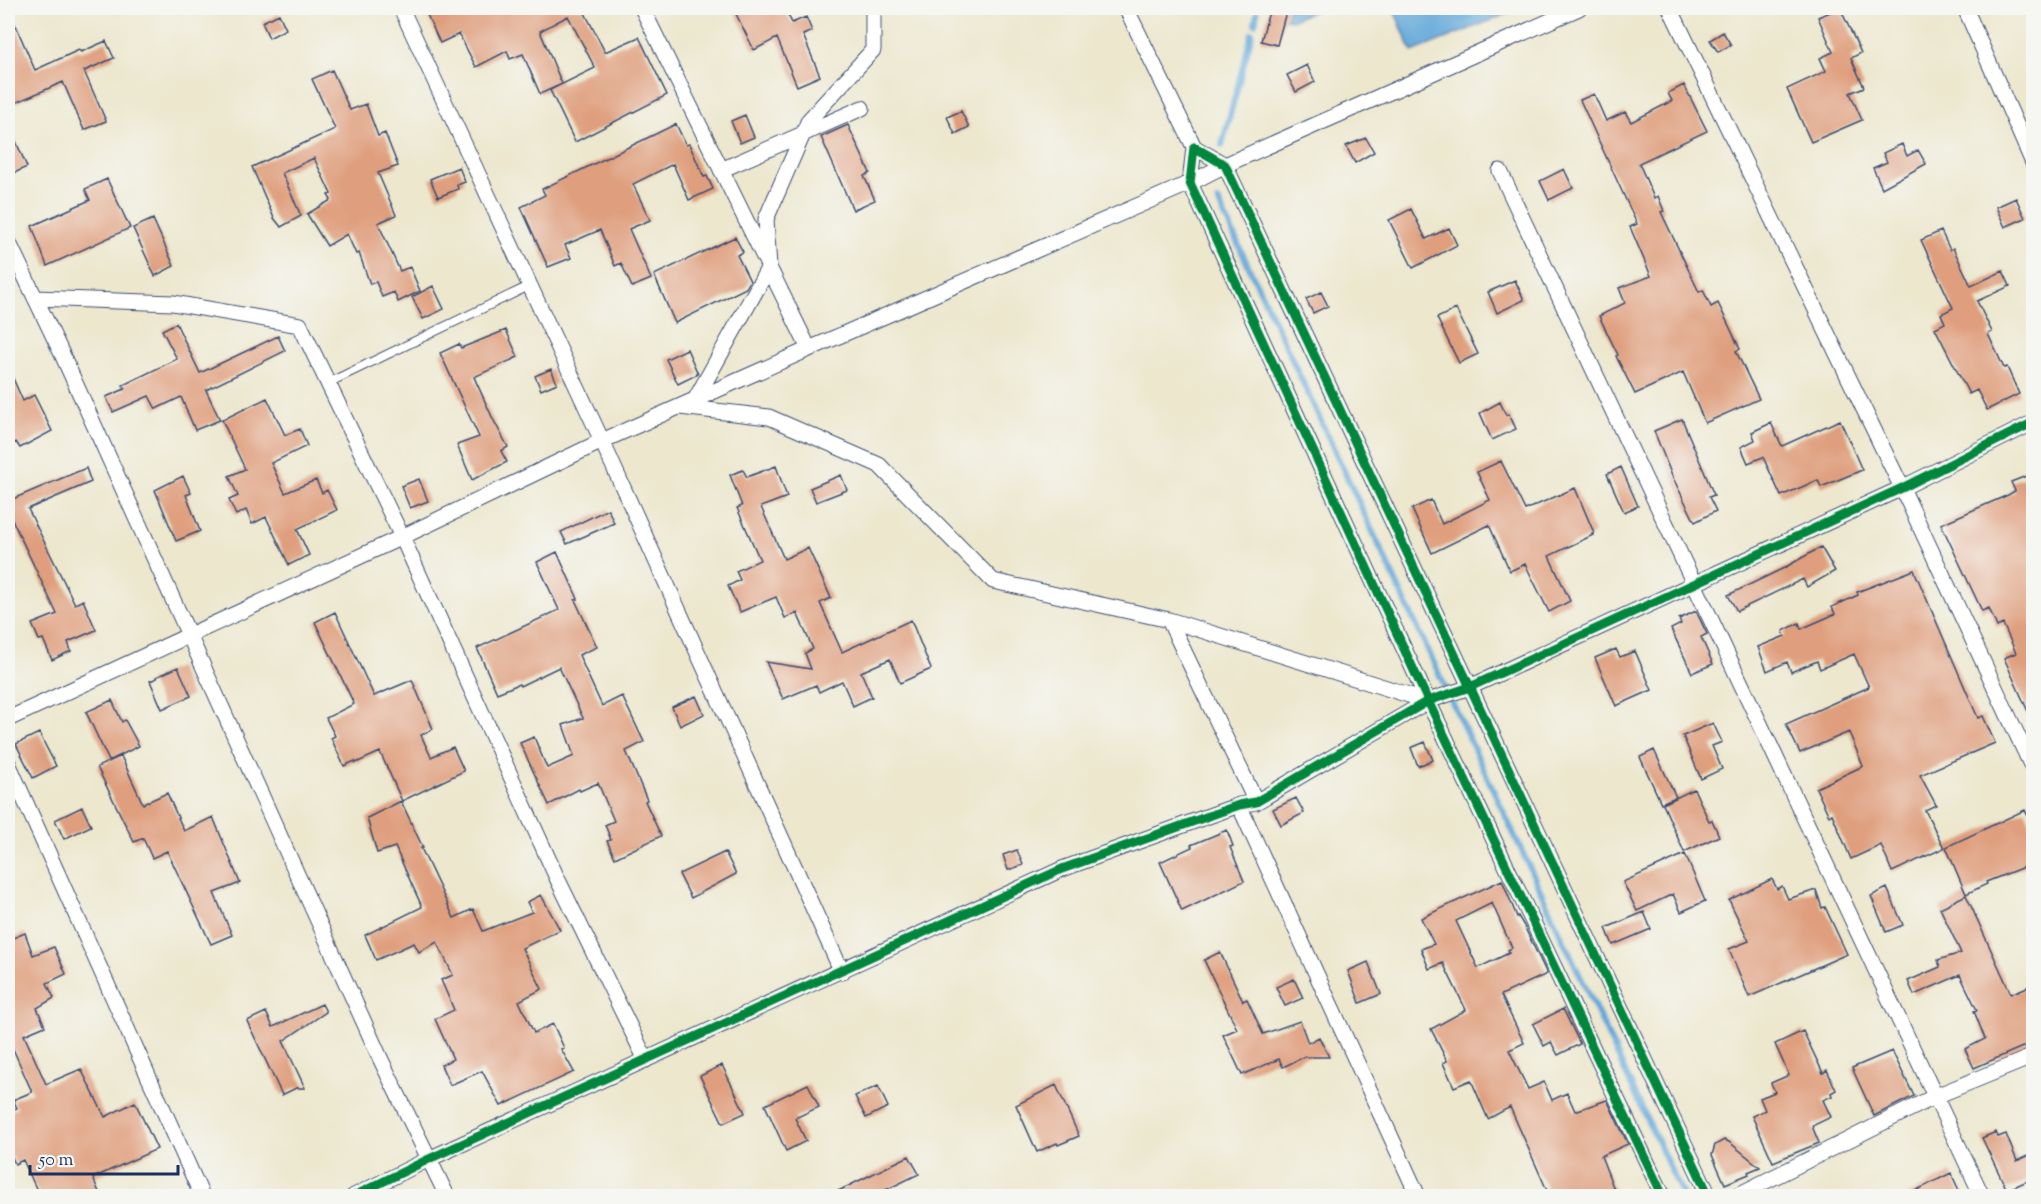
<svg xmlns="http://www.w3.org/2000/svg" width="2041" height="1204" viewBox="0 0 2041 1204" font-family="'Sorts Mill Goudy',serif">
<rect width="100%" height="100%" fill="#f6f6f2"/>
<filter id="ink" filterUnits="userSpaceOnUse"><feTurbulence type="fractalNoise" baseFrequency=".0167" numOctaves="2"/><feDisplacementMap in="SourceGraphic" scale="12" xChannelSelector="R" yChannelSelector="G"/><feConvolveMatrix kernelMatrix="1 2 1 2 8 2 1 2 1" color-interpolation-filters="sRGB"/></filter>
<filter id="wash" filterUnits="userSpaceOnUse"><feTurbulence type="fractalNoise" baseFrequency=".008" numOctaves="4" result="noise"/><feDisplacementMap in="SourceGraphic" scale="24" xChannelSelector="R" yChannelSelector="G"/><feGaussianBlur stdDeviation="1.35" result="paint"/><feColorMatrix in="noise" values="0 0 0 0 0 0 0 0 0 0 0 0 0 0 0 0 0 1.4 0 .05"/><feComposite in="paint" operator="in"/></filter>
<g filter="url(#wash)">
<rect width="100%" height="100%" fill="#ece7cd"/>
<path fill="#64a8d9" stroke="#406c9c" stroke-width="1.5" d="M1289,8H1323L1291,20L1286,19Z
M1393,8H1522L1412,52Z"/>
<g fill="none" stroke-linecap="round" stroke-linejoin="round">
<path stroke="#64a8d9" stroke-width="6" d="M1255,23L1257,13
M1222,145L1252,33
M1218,201L1683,1196"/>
</g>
<g id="blocks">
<path fill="#df9f7e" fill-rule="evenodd" d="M8,8L35,70L79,50L81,52L106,41L114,58L84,71L106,121L84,130L63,82L8,106Z
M424,8H586L583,9L605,52L639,37L667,95L575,142L550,90L595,68L568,16L540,31L562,84L540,94L523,54L510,59L507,51L476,67L459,34L440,43Z
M733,8H785L792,23L806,17L812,31L803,35L820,76L797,86L777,38L754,50Z
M1270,8H1287L1277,45L1261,41Z
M1840,8L1861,53L1851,58L1864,87L1850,93L1862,120L1811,142L1787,89L1826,71L1820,58L1833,52L1818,17Z
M279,14L286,29L269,38L262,22Z
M1723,32L1731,45L1718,52L1710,40Z
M1307,65L1315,82L1296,92L1287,75Z
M332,70L350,110L366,104L378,136L385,133L398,166L378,173L396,215L378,223L400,271L410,267L420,291L398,302L394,292L382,297L376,282L370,284L359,253L356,254L347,234L327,246L307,214L331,200L328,195L331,194L314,158L282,173L301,216L281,227L274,218L252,167L335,129L312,79Z
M1684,85L1707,131L1639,163L1654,198L1658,196L1664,211L1661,212L1699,292L1703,290L1711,307L1718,303L1740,349L1736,351L1759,399L1705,423L1683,372L1635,394L1616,356L1618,355L1599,316L1625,303L1619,288L1651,276L1630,227L1637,224L1580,100L1594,94L1606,121L1625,112L1631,122L1672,101L1668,93Z
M961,111L969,127L955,134L947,117Z
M745,115L754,137L740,143L731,121Z
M8,123L27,167L8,176Z
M676,124L686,145L689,144L704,177L707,176L713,189L689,200L673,164L633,184L650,220L629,229L651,279L632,287L621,263L615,266L600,230L565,245L571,258L548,267L521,207L545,195L542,189Z
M848,125L870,173L864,176L875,200L853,210L821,137Z
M1366,138L1374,152L1355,163L1346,146Z
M1902,144L1907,156L1918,150L1926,164L1882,188L1873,168L1887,162L1883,153Z
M459,167L465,182L457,185L458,189L438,197L430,179Z
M1564,169L1573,188L1549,200L1540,181Z
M107,179L130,228L47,266L32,226L90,200L85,189Z
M2016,198L2025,218L2005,227L1996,207Z
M1411,209L1426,239L1449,228L1457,245L1413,268L1389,220Z
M153,219L174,266L155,276L133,228Z
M1941,231L1950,250L1953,248L1971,286L2003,271L2010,286L1977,301L1992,332L1988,334L2004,368L2007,367L2019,394L1987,410L1977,390L1969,394L1935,328L1945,323L1941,314L1953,308L1921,240Z
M735,237L743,252L737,255L750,281L746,288L675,323L654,275Z
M1515,280L1524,300L1497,313L1488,292Z
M433,286L444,309L423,319L412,297Z
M1321,292L1328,306L1313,313L1306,299Z
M1456,309L1478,354L1459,363L1437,318Z
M176,323L200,373L278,336L285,351L206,390L220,420L195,430L181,397L156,409L149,396L113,412L106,397L125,389L123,385L177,359L162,330Z
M506,330L518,357L474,377L493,419L508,447L501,451L507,462L472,480L457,445L479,437L440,353L459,344L461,348Z
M687,349L698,374L678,384L666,359Z
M8,367L23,401L34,395L52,431L20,448L16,442L8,447Z
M551,369L557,383L541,390L535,376Z
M267,398L285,435L300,429L307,446L271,463L285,493L316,480L322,493L327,490L337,510L297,529L309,555L289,565L266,517L252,524L246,510L236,515L229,500L238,496L229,476L245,469L222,420Z
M1500,402L1506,415L1509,414L1516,429L1492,440L1480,413Z
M1682,419L1714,495L1709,497L1716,511L1695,522L1672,476L1654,431Z
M1840,420L1862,470L1821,487L1818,480L1781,496L1763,457L1748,463L1741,447L1755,440L1752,432L1771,423L1782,446Z
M1501,461L1525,510L1575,488L1594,533L1592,534L1593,535L1549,556L1570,601L1549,612L1525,564L1510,571L1489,525L1432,553L1412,509L1431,500L1442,524L1490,500L1477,472Z
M776,466L787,497L761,507L784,559L808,548L831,598L820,603L842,652L911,620L931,669L900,683L890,659L861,672L872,697L853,706L842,681L819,692L816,685L783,699L766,662L811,669L805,653L813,649L797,613L785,618L776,597L740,612L728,586L740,580L736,571L760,560L737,508L742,506L730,475L743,470L747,477Z
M1621,467L1638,506L1624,512L1607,474Z
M86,468L91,482L28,509L75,604L83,600L96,630L68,642L71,651L52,660L43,639L39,640L32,624L57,614L8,511V501Z
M841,475L847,490L816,502L810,488Z
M2029,475L2034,485V725L2004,658L2016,653L2003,624L1997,627L1989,608L1982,611L1941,524L2008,495L2015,491L2011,482Z
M183,476L191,493L186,495L200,531L176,541L155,490Z
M419,479L428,501L410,508L401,486Z
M608,509L614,523L567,544L561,532Z
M1821,547L1835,571L1807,587L1803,579L1737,611L1728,595L1784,568Z
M557,552L578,599L575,600L597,647L579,655L585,669L602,706L622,696L644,742L626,751L647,800L645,801L661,836L615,858L607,841L611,840L605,825L614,821L598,783L580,791L579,789L549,805L520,743L534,737L547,768L574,756L563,725L583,718L559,667L520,686L519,684L497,693L477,648L559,610L537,562Z
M1914,570L1978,718L1983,716L1995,743L1920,775L1936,805L1925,810L1944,848L1892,872L1881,845L1851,859L1832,814L1829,816L1816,788L1863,766L1849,732L1800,753L1786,724L1869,687L1854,654L1820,669L1817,661L1791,672L1787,662L1767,671L1758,647L1785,636L1783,631L1799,623L1801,629L1835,614L1832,607L1858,595L1857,592Z
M1696,611L1707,634L1701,637L1713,664L1692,673L1671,629L1681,624L1679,619Z
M335,612L374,696L412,680L433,729L421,735L431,757L453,747L464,771L402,801L380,752L356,763L355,761L344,766L331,738L335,736L326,718L354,704L315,622Z
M1616,649L1620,657L1635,651L1652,690L1616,706L1595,658Z
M178,667L191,696L162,709L150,681L157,678L156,677Z
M696,696L704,714L680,726L672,707Z
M112,700L122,722L125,720L139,746L109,761L86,712Z
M1713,723L1722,742L1712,746L1722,769L1701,779L1683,736Z
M39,733L56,766L33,778L16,744Z
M1425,742L1433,760L1418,766L1411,748Z
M1654,750L1676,797L1661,803L1640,757Z
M121,756L143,804L167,793L184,831L213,817L240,883L214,893L232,935L211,944L167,851L152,858L143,838L134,842L97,767Z
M1694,789L1709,821L1712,820L1719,836L1684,852L1663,804Z
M1296,798L1304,813L1281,825L1273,809Z
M401,801L423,848H421L454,918L473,909L483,931L532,912L527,902L541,895L560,930L522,948L542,989L519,1001L534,1033L553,1024L564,1048L561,1049L574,1072L501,1106L482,1071L450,1085L441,1065L453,1059L435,1019L454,1010L441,980L453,975L437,942L419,952L414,943L376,960L365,935L422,907L395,847L377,853L367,818Z
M82,807L91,826L64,839L55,820Z
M2025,810L2034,830V863L1986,882L1987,884L1966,894L1946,847Z
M1227,830L1233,846L1230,847L1244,881L1182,911L1160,862L1192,847L1191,845Z
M1017,850L1023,865L1008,870L1003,855Z
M725,852L736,874L691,898L679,874Z
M1685,854L1705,901L1681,912L1673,894L1637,911L1623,882Z
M1772,879L1777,889L1782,886L1788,899L1816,890L1822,908L1825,907L1847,954L1749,997L1729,949L1749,941L1729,900Z
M1502,880L1517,917L1518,916L1524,926L1547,974L1501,995L1524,1043L1509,1050L1528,1089L1544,1082L1552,1100L1567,1093L1575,1111L1607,1100L1628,1144L1601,1156L1617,1197H1550L1510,1107L1488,1119L1471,1080L1454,1087L1443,1063L1447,1061L1431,1029L1466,1010L1443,963L1429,969L1421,949L1434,944L1421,918ZM1492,903L1512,948L1508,950L1509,953L1478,968L1456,921Z
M1887,888L1903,925L1886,932L1871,896Z
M1966,895L2011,994L2034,984V1042L1974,1068L1965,1049L1985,1039L1974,1011L1977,1010L1960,975L1914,995L1908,981L1940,967L1938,960L1961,953L1940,908Z
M1644,912L1651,929L1613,945L1606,928Z
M25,933L33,955L54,947L66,974L47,983L54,998L37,1008L45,1026L24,1035L46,1084L81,1069L105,1117L135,1102L157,1149L93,1178L101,1197H40L23,1160L15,1164L8,1148V1112L17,1108L13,1100L32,1092L10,1042L8,1043V940Z
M1220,952L1243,1001L1247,999L1263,1034L1300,1021L1308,1043L1319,1037L1329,1057H1304L1283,1067L1279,1059L1242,1075L1223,1035L1237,1029L1204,960Z
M1368,962L1381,994L1360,1003L1348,971Z
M1294,979L1303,998L1285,1006L1276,987Z
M322,1004L326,1012L283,1041L305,1088H296L282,1095L247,1021L266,1012L273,1027Z
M1563,1009L1580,1044L1558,1055L1551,1042L1544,1046L1533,1024Z
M1803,1031L1823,1073L1827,1070L1836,1090L1831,1093L1832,1096L1823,1100L1831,1117L1812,1126L1819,1143L1773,1162L1752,1116L1765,1110L1760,1098L1775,1092L1771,1083L1789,1075L1775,1044Z
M1892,1051L1914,1096L1874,1116L1852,1068Z
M722,1065L745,1113L723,1123L700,1076Z
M808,1084L819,1107L795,1118L806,1141L786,1151L765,1105Z
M1056,1085L1079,1136L1058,1145L1057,1143L1037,1152L1016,1105Z
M878,1086L888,1107L866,1118L855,1096Z
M1996,1132L1998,1137L2006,1134L2017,1161L2034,1153V1178L2007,1190L1982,1138Z
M1724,1140L1729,1142L1760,1167L1748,1172L1749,1174L1725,1184L1712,1155L1715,1145Z
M909,1156L919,1174L871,1197H826Z
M1951,1173L1962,1197H1903Z"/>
</g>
</g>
<g filter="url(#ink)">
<use href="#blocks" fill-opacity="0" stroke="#3a4b6f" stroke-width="1.5"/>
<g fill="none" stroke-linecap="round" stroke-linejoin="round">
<g stroke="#3a4b6f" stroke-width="10">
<path id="lane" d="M328,383L529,286"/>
</g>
<g stroke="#3a4b6f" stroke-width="17">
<path id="street" d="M401,8L602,441L842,972
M642,8L809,349
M1126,8L1194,147
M1670,8L1902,488L2034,771
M1965,8L2034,165
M721,170L862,108
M1500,171L1982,1196
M8,241L62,354L381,1060L447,1196
M35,298L173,303L300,325L402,537L557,878L646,1060
M695,400L769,267L766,219L809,120L873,50V12L871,8
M680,407L769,417L879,465L993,581L1169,620L1428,701
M1169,620L1256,802
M8,719L402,537L602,441L809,349L1190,183L1225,165L1579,8
M8,763L202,1196
M1239,805L1418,1196
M354,1196L429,1159L1062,869L1239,805L1256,802L1428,701L1470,687L1902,488L2034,422
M1663,1196L1428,701L1190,183L1194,147L1225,165L1709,1196
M1736,1196L1936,1096L2034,1056"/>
</g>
<use href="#lane" stroke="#fff" stroke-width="8"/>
<use href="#street" stroke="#fff" stroke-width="15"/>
<g stroke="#f6f6f2" stroke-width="13">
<path id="cycleway" d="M354,1196L429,1159L1062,869L1239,805L1256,802L1428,701L1470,687L1902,488L2034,422
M1663,1196L1428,701L1190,183L1194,147L1225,165L1709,1196"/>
</g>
<use href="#cycleway" stroke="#00873e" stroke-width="9"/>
</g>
</g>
<rect width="2041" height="1204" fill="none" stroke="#f6f6f2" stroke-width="30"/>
<path d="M30 1165v9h148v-9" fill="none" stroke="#1b2f5e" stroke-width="3"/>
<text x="39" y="1165" font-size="18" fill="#1b2f5e" stroke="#f6f6f2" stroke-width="4.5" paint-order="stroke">50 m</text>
</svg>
